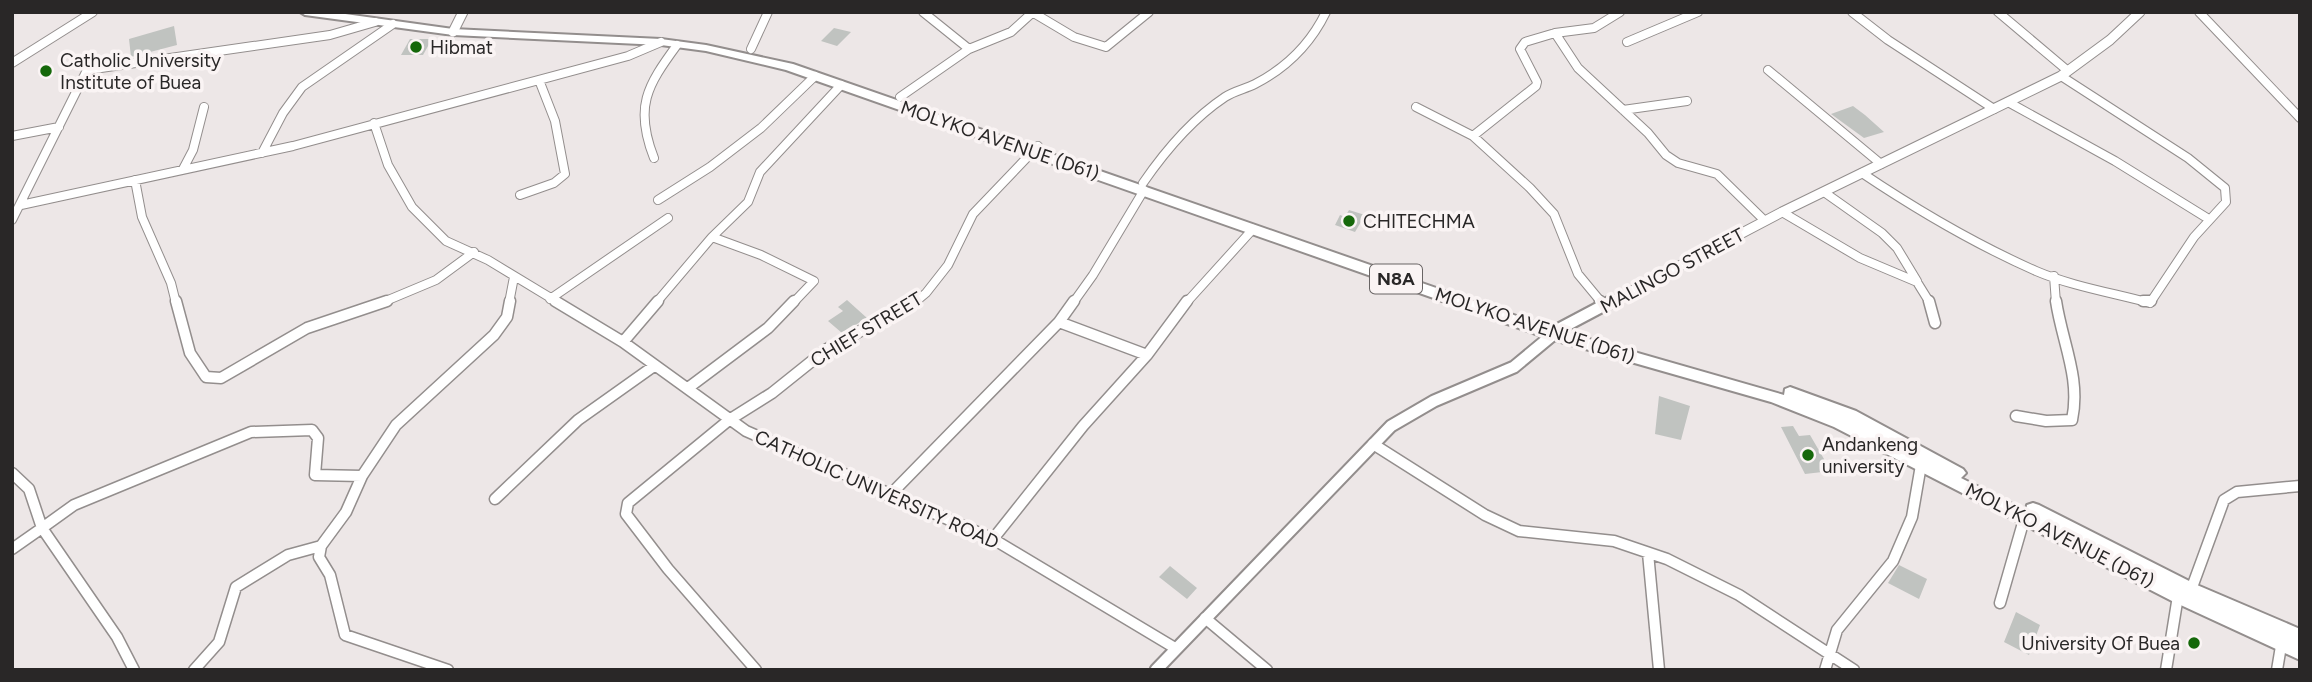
<svg xmlns="http://www.w3.org/2000/svg" width="2312" height="682" viewBox="0 0 2312 682" font-family="Figtree,sans-serif">
<rect width="100%" height="100%" fill="#ede7e7"/>
<path fill="#c0c3c0" d="M174,26L177,45L131,57L129,39Z
M834,28L851,32L837,46L821,41Z
M410,39H432L423,55H401Z
M1853,106L1865,115L1884,132L1864,138L1831,114Z
M1349,210L1365,215L1355,232L1335,225L1340,215L1345,217Z
M847,300L867,318L842,333L828,321L843,311L838,307Z
M1659,396L1690,406L1681,440L1655,434Z
M1793,426L1799,436L1810,435L1831,471L1805,474L1781,427Z
M1899,565L1927,579L1919,599L1888,583Z
M1170,566L1197,588L1187,599L1159,577Z
M2016,612L2040,625L2029,655L2004,642Z"/>
<g fill="none" stroke-linecap="round" stroke-linejoin="round">
<g stroke="#938e8d" stroke-width="10">
<path id="minor-far1" d="M923,12L969,49
M1032,12L1074,37L1106,47L1149,12
M1620,12L1594,28L1555,33L1578,68L1648,133L1666,155L1678,163L1717,174L1765,221
M1852,12L1888,40L1994,109
M1998,12L2068,71
M2199,12L2300,118
M1627,42L1698,12
M751,49L768,12
M12,63L93,12
M1768,70L1881,164
M2061,76L2188,158L2225,188L2226,202L2194,237L2150,303
M900,97L969,49L1011,32L1033,12
M2008,102L2115,161L2207,218
M1416,107L1473,136L1530,188L1554,214L1578,274L1602,303
M1623,110L1687,101
M374,123L388,165L412,207L446,241L488,260L559,303
M12,136L59,127
M1473,136L1536,86L1537,82L1520,49L1525,42L1555,33
M262,153L283,113L302,87L393,24
M654,158C634,107 647,86 677,45
M183,169L193,150L204,107
M1862,173C1917,210 1975,244 2036,271C2071,286 2113,293 2150,303
M135,180L142,217L171,283L176,303
M1143,183C1165,151 1192,119 1225,97C1234,91 1245,89 1255,84C1286,68 1311,43 1326,12
M1824,192L1882,233L1897,248L1917,281
M520,195L554,183L565,174L555,121L539,80
M658,200L710,167L761,128L815,76
M21,205L293,146L628,56L661,42
M1782,212L1860,258L1917,282L1930,303
M12,220L87,70L330,35L375,22
M2054,276L2056,303
M550,299L668,218
M381,303L436,280L474,252
M509,303L514,277
M656,303L712,237
M793,303L814,281L761,255L712,237L748,202L760,172L841,85
M914,303L926,293L948,265L973,214L1038,146
M1073,303L1093,275L1144,190
M1186,303L1253,229"/>
</g>
<g stroke="#938e8d" stroke-width="13">
<path id="minor" d="M176,301L190,353L206,377L221,378L307,328L387,301
M555,301L623,342L746,431L993,539L1175,648
M1600,301L1604,306
M1929,301L1935,323
M2143,301H2151
M1059,322L1074,301
M623,342L658,301
M688,388L768,328L794,301
M2016,416L2046,421L2072,420C2081,378 2062,342 2056,301
M1373,444L1485,515L1519,531L1614,541L1667,559L1739,595L1854,670
M12,473L29,489L42,528L12,549
M889,496L1059,322L1147,355
M495,499L578,420L654,366
M993,539L1083,426L1147,355L1187,301
M1648,553L1659,670
M2191,590L2224,500L2237,492L2300,486
M2000,603L2025,516
M1205,618L1267,670
M134,670L117,637L42,528L74,505L251,432L312,430L318,438L315,475L362,476
M194,670L219,642L236,587L288,555L321,546
M448,670L345,635L330,575L319,557L321,546L346,512L362,476L396,425L494,335L507,317L510,301
M756,670L668,569L626,514L628,503L729,420L772,393L827,349L916,301
M1825,670L1837,630L1893,561L1912,517L1921,465
M2166,670L2178,596
M2277,670L2282,640"/>
</g>
<g stroke="#938e8d" stroke-width="11">
<path id="tertiary-far1" d="M453,32L463,12
M1609,303L1782,212L2061,76L2110,40L2140,12"/>
</g>
<g stroke="#938e8d" stroke-width="15">
<path id="tertiary" d="M1156,670L1391,426L1434,401L1514,367L1561,328L1612,301"/>
</g>
<g stroke="#938e8d" stroke-width="4">
<path id="trunk" d="M300,12H331L453,29L661,39L706,45L793,64L1554,329L1784,395L1785,389L1790,387L1856,411L1963,469L1966,473L1961,478L2026,511L2027,505L2033,503L2039,505L2197,585L2300,629V660L2172,601L1834,427L1771,402L1547,338L786,70L706,51L661,45L453,35L305,15Z"/>
</g>
<use href="#minor-far1" stroke="#fff" stroke-width="8"/>
<use href="#minor" stroke="#fff" stroke-width="10"/>
<use href="#tertiary-far1" stroke="#fff" stroke-width="9"/>
<use href="#tertiary" stroke="#fff" stroke-width="11"/>
<use href="#trunk" fill="#fff" fill-rule="evenodd"/>
</g>
<g fill="#15680a" stroke="#faf4f4" stroke-width="2.5">
<circle cx="416" cy="47" r="7"/>
<circle cx="46" cy="71" r="7"/>
<circle cx="1349" cy="221" r="7"/>
<circle cx="1808" cy="455" r="7"/>
<circle cx="2194" cy="643" r="7"/>
</g>
<g text-anchor="middle" stroke-width="7" stroke-linejoin="round" paint-order="stroke">
<rect fill="#faf4f4" stroke="#686464" stroke-width="2" x="1370" y="264.5" width="52" height="29" rx="5"/>
<g font-size="18" font-weight="bold" fill="#292727">
<text x="1396" y="285">N8A</text>
</g>
<g font-size="19" fill="#292727" stroke="#faf4f4" text-anchor="start">
<text x="430" y="54">Hibmat</text>
<text x="60" y="67">Catholic University<tspan x="60" dy="22">Institute of Buea</tspan></text>
<text x="1363" y="228">CHITECHMA</text>
<text x="1822" y="451">Andankeng<tspan x="1822" dy="22">university</tspan></text>
<text x="2180" y="650" text-anchor="end">University Of Buea</text>
</g>
<g font-size="19" fill="#292727" stroke="#faf4f4">
<text transform="translate(1000 140) rotate(19)" y="7">MOLYKO AVENUE (D61)</text>
<text transform="translate(1672 270) rotate(-28)" y="7">MALINGO STREET</text>
<text transform="translate(1535 325) rotate(18)" y="7">MOLYKO AVENUE (D61)</text>
<text transform="translate(866 329) rotate(-31)" y="7">CHIEF STREET</text>
<text transform="translate(877 489) rotate(24)" y="7">CATHOLIC UNIVERSITY ROAD</text>
<text transform="translate(2060 535) rotate(27)" y="7">MOLYKO AVENUE (D61)</text>
</g>
</g>
<rect width="2312" height="682" fill="none" stroke="#292727" stroke-width="28"/>
</svg>
